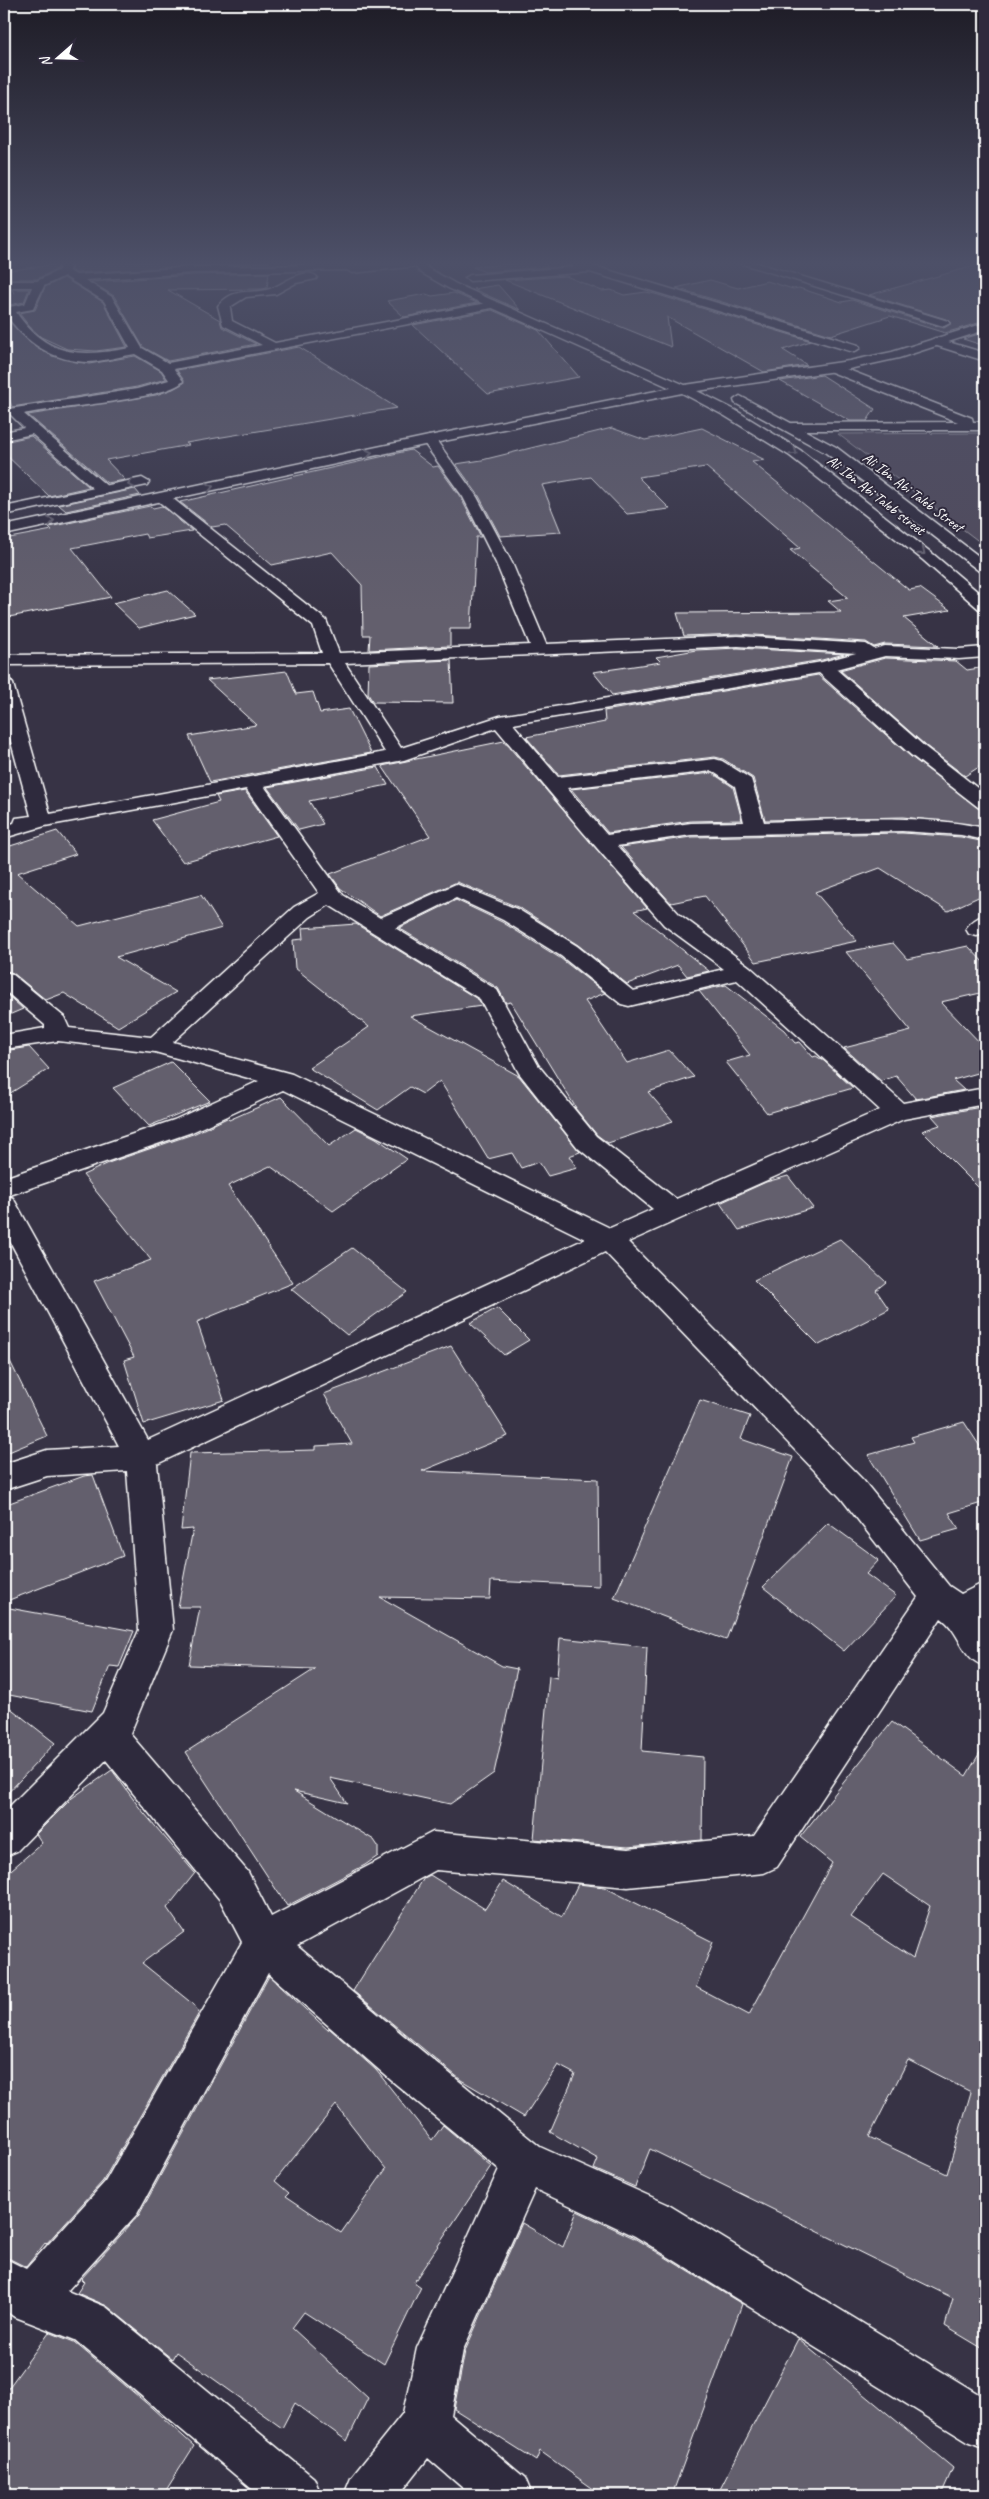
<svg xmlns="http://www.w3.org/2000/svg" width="989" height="2499" viewBox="0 0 989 2499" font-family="Caveat,sans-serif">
<rect width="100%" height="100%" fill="#373345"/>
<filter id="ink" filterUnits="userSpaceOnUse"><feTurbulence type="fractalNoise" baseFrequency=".02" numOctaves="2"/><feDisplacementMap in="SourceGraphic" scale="10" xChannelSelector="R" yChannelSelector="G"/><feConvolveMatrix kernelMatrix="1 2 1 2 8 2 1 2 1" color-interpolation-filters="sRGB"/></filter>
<g filter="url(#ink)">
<path fill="#514c5c" stroke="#a8a6ae" d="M985,433V546L838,434Z"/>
<path fill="#635f6d" stroke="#fff" fill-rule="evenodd" d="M77,262H270L76,273L71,270L72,263Z
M530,262H542L548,267L485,272L473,267Z
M985,263V321L945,333L890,316L831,335L676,288L710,280L738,288L767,281L793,289L799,288L842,302L852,300L944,328L952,323L949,320L869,295Z
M58,264L57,269L37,279H8L4,271Z
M269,273L267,288L262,289L168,290L220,320L222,327L256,344L168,361L143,347L114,296L91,282L193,275Z
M566,276L602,291L611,290L624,295L646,292L655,294L811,341L783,350L807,365L764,372L667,317L671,347L505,280Z
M64,278L103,302L127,347L96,351L67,349L41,337L29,326L19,313L35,310L45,287Z
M498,285L520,310L473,289Z
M12,289H29L24,302L4,306V296L14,294Z
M454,293L477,303L404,317L387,301L426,294L432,296Z
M492,310L538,330L579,377L488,394L413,325Z
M4,316L30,343L52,356L89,364L135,356L161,371L166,379L137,387L12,407L4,383Z
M985,332V346L963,339Z
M299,347L397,408L186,443L189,445L106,460L125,480L107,483L28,415L156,395L173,389L184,383L177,370Z
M822,375L875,409L867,421H850L780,381Z
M612,428L645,440L702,428L765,460L752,462L909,590L920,588L950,610L904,618L938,646L885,644L874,647L866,642L738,634L684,636L677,613L841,612L828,601L848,598L790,550L800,548L706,467L638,477L670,509L627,514L591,477L542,485L561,532L500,536L479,496L456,464L482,460Z
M31,436L89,487L49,496L4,453V442Z
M411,450L433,467L438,466L461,498L481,537H476L471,629H450V646L369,650L370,635H363L362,585L332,552L272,565L225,525L212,527L180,502Z
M135,489L140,495L66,511L59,505Z
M150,506L153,508L162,506L192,531L147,538L145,534L72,548L111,597L4,618V539L52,530L49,527Z
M168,590L195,614L139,628L113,603Z
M738,648L844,654L822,660L612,695L593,672L661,662L656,657L696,650Z
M885,658L956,661L967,670L985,667V763L965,776L926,746L840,670Z
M451,660L453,703L373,702L368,694L369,664Z
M287,671L296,694L313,692L320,713L349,709L371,753L210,782L189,736L256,725L207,680Z
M818,675L910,756L985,813V826L903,817L765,820L753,778L723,759L715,757L559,775L526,737L605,722L604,711Z
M504,741L647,908L634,911L709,971L687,976L678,965L627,984L578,945L520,908L457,882L380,916L340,888L330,874L430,836L382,766Z
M378,767L388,785L309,801L323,824L299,830L267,787Z
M712,773L733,787L742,820L691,821L608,833L571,789Z
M245,791L277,836L183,862L152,820L219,802L216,796Z
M57,831L76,854L17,873L79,926L201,895L222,928L116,957L176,992L118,1027L64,993L46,1000L13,973L4,970V848Z
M902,833L961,837L985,842V894L948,911L880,868L815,892L857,941L756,962L705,896L671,903L621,847L691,837Z
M456,900L502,922L560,958L605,993L585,1001L627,1063L669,1050L694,1077L648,1092L673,1121L608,1143L597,1135L574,1107L576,1108L511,1002L506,1003L498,988L399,928Z
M356,924L479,1000L482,1006L410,1016L519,1076L580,1152L569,1156L577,1168L548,1176L539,1162L521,1168L512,1153L488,1159L440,1081L423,1094L410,1087L378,1110L309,1068L369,1027L295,968L293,940L303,939L302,928Z
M893,943L907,959L968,946L985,964V992L941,1002L985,1048V1071L953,1080L964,1090L916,1099L896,1076L881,1081L844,1048L911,1031L846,952Z
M726,985L784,1030L795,1043L800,1042L813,1057L816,1056L824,1061L853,1088L767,1113L726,1062L750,1055L699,991Z
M4,992L23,1009L4,1017Z
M29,1047L49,1069L4,1097V1051Z
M171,1062L210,1101L149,1126L113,1088Z
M281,1097L329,1146L356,1128L376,1138L407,1159L333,1211L270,1166L228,1186L293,1283L197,1322L224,1400L144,1424L124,1360L134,1357L94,1281L151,1260L83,1175L111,1162L193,1134L227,1118L229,1120Z
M981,1107L985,1110V1194L922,1131L940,1125L932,1116Z
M788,1176L813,1208L739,1230L720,1203L766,1182Z
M840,1239L886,1282L876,1290L889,1309L819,1345L754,1280Z
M352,1248L407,1292L347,1335L291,1289Z
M497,1308L529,1340L504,1355L470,1323Z
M451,1346L508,1436L422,1471L598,1479L599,1586L491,1581L490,1599L380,1597L502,1666L517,1669L494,1773L450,1804L330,1778L347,1803L294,1791L374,1840L378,1846V1856L365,1865L287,1906L186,1752L315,1669L189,1665L200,1607H178L193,1529L181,1530L190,1453L315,1450V1446L352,1444L324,1394Z
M4,1349L47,1436L4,1454Z
M700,1400L750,1416L741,1439L793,1457L726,1640L614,1598Z
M964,1422L985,1454V1502L949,1513L959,1529L920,1540L868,1455L914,1442L911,1437Z
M93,1475L123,1556L4,1602V1505L84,1476Z
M828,1523L879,1560L866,1574L896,1596L844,1651L763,1587Z
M4,1607L134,1631L119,1667L110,1666L92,1711L4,1694Z
M560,1638L647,1647L642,1751L703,1757L702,1840L628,1847L534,1839L549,1676L557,1678Z
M4,1703L55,1743L4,1797Z
M892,1722L966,1776L985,1744V2350L945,2326L953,2298L650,2149L635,2187L594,2169L598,2159L550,2132L575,2074L558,2065L524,2117L461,2080L353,1991L424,1878L430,1875L485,1909L503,1881L562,1917L578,1884L604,1887L713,1942L696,1987L749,2015L832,1863L800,1837ZM883,1874L930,1906L913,1958L851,1917ZM908,2060L971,2092L947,2174L869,2137Z
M112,1770L139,1807L195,1873L167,1908L184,1932L142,1963L194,2005L199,2013L103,2181L46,2244L45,2243L26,2267L4,2256V1876L42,1843L36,1834L72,1798Z
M269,1976L328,2030L329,2028L376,2070L432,2140L443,2125L491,2166L414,2282L421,2287L384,2364L304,2312L292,2328L368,2398L347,2441L295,2403L282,2428L176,2352L172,2359L107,2306L77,2293L84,2282L81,2279L139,2215ZM336,2105L386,2169L341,2233L286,2196L289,2193L275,2181Z
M577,2211L634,2238L742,2304L672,2495H602L540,2451L536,2461L454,2409L465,2351L522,2223L563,2247Z
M49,2332L74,2342L152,2408L194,2446L163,2495H4V2394Z
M798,2339L953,2468L941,2495H717Z"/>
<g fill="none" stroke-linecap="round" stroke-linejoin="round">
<g stroke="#fff" stroke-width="3">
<path id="street" d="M60,262H70L69,271L76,275L193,267L423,263L418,266L352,273L347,270L193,273L85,280L112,297L142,348L168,363L262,345L223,325L218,306C234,286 250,295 270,289C282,285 305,266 317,277L316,279L296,283L276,294L246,297L230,307L232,321L275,343L492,302L498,305L492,308L174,369L183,381C167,400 53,407 24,414L108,487L110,490L103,494L98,493L32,434L4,440V432L24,428L8,412L9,409L137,389L169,380L162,370L135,354C120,356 105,361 89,362C55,362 24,342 6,314H4V308L25,304L32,287H4V281H37L59,270ZM64,276L104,301L130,348C82,357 47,358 16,312L33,309L44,286Z
M564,262H581L858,345L860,348L854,352L850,351L590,272L470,281L465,278L470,275L574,267Z
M737,262H754L948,321L950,323L944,326L940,325Z
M935,338L985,353V361L931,344V340Z
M833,364L972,418L973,422H985V430H788L786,427L788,424L793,423L958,422L829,371L827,368L829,365Z
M429,436L434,437L477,497L512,563L546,644L738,636L866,644L874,649L885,646L959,649L985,647V657L959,659L885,656L836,669L925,747L985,794V809L978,807L911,755L819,673L513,724L558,777L715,759L722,761L751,779L764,822C837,820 913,813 985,828V840L961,835L902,831L691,835L617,846L680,915L750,967L903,1103L985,1088V1104L904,1119L628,1242L863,1480L949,1586L961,1594L985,1582V1614L982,1617L985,1622V1666C961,1659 961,1632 941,1618L777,1867L764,1873L628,1887L436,1870L297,1946L422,2051L540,2147L667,2204L985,2398V2449L968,2442L635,2236L535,2189L463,2350L451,2415L525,2478L532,2495H471L428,2458L399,2495H344L351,2478L403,2413L417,2348L499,2169L392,2081L268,1973L137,2214L67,2291L106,2307L314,2478L321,2495H259L75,2340L13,2316L4,2309V2258L26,2269L105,2182L242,1942L220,1900L106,1760L17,1851L4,1857V1812L103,1713L139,1630L127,1471L47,1476L4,1490V1464L47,1450L119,1446L4,1230V1178L174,1120L259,1081L155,1052L58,1041L4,1049V1035L45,1028V1025L4,990V972L12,974L64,1017L69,1028L151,1037L294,907L319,893L246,789L45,826L4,838V826L14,823L16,818L31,816L4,716V679L10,680L13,684L50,814L385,752L328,663L4,665V655L322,653L313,626L157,500L155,497L157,494H167L326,620L339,653L530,645L496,563L463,497L422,440ZM738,646L856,653L822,662L500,716L401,748L345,663ZM496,728L583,832L664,925L724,969L633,991L577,946L519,910L456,884L380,918L343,895L264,786L404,760ZM712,771L735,786L744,822L691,823L607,835L567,788ZM456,898L503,920L561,956L621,1004L629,1006L737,980L880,1110L676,1199L596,1136L538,1065L497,990L395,928ZM329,905L480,999L519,1073L578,1148L653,1209L610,1228L292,1074L173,1042L310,917ZM283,1090L585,1239L148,1440L17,1205L13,1198L7,1196L192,1132ZM605,1252L841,1498L918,1597L754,1836L628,1849L433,1832L271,1917L248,1872L130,1734L173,1630L157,1464Z
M985,915V933L977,936L969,934L966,929C971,922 976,918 985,915Z"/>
</g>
<g stroke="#fff" stroke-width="3">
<path id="secondary" d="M412,262H423L428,268L456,284L685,385L849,361L892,352L985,323V330L899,358L849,369L697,391L735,410L800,450L933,554L985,598V611L979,609L923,560L790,456L725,416L682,393L429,444L4,535V526L429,436L671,388L448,288L420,272Z
M740,396L836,447L985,561V573L979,571L826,453L735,403L734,400Z
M142,478L149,482L147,485L4,515V507Z"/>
</g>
<use href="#street" fill="#2f2a3d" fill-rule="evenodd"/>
<use href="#secondary" fill="#2f2a3d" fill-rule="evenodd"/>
</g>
<defs><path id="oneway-chevron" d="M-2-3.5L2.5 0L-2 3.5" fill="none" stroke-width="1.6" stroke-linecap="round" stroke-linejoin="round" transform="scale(1.25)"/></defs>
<g stroke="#6d6a77">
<use href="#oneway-chevron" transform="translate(794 452) rotate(34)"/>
<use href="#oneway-chevron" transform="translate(369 453) rotate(-12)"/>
<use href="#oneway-chevron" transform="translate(131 484) rotate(168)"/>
<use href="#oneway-chevron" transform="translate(210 487) rotate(-12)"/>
<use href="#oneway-chevron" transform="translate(51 521) rotate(-12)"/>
<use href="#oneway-chevron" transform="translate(922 552) rotate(39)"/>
</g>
</g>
<linearGradient id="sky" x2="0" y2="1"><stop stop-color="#1e1c26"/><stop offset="0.43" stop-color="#4d5068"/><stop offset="1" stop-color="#4d5068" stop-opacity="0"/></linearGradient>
<rect width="989" height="612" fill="url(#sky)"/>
<g text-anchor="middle" stroke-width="4" stroke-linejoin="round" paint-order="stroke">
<g font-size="15" fill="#fff" stroke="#2f2a3d">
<text transform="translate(913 492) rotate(37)" y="5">Ali Ibn Abi Taleb Street</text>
<text transform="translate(876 495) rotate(38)" y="5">Ali Ibn Abi Taleb street</text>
</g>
</g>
<rect width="989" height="2499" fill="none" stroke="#2f2a3d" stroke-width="20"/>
<rect x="10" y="10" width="969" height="2479" fill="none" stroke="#fff" stroke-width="2" filter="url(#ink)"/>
<g transform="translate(58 58) rotate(250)" stroke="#2f2a3d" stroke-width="4" paint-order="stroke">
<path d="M0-4L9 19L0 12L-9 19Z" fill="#ffffff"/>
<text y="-8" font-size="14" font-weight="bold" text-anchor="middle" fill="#ffffff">N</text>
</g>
</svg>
